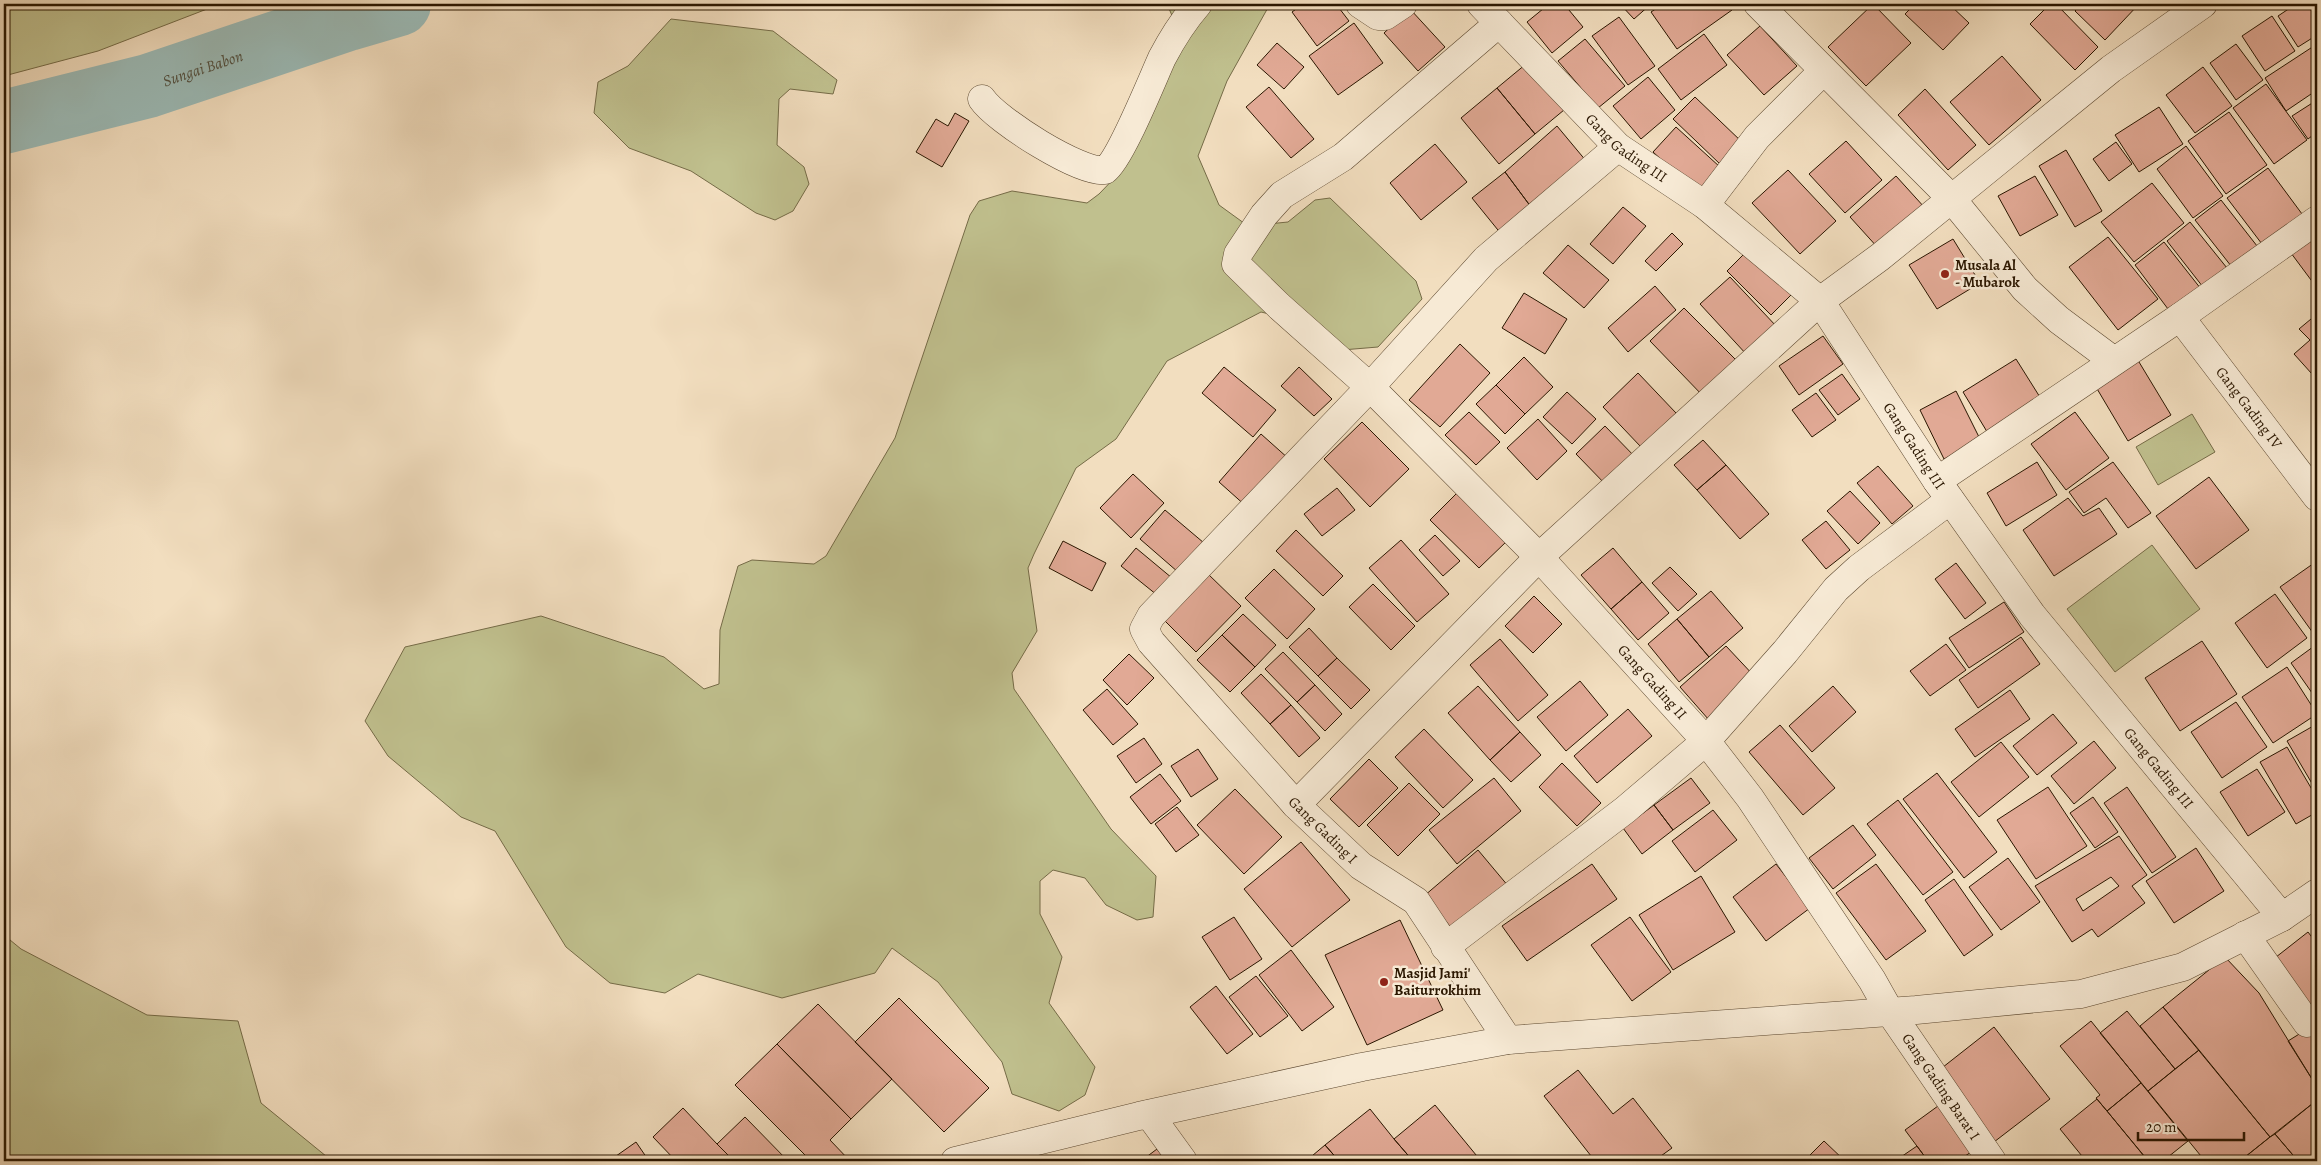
<svg xmlns="http://www.w3.org/2000/svg" width="2321" height="1165" viewBox="0 0 2321 1165" font-family="Alegreya,serif">
<rect width="100%" height="100%" fill="#f2debf"/>
<filter id="stains"><feTurbulence type="fractalNoise" baseFrequency=".004" numOctaves="4"/><feColorMatrix values="0 0 0 0 .2 0 0 0 0 .09 0 0 0 0 .02 0 0 0 .5 -.17"/></filter>
<radialGradient id="worn" r=".72"><stop offset=".6" stop-color="#630" stop-opacity="0"/><stop offset="1" stop-color="#630" stop-opacity=".3"/></radialGradient>
<path fill="#c0c08e" stroke="#756b47" d="M4,4H220L98,51L4,76Z
M1167,4H1270L1227,81L1198,156L1219,205L1248,226L1288,222L1315,200L1330,198L1416,281L1422,299L1378,347L1342,350L1294,320L1261,312L1167,361L1116,439L1076,468L1034,554L1028,568L1037,631L1012,673L1014,689L1111,829L1156,876L1153,917L1137,920L1106,905L1085,878L1053,870L1040,881V914L1062,957L1049,1003L1095,1067L1085,1095L1059,1111L1012,1094L1002,1062L938,982L892,948L875,973L782,998L698,974L665,993L610,983L566,947L495,831L461,817L388,756L365,721L405,647L541,616L664,657L704,689L719,684L720,630L738,566L752,560L814,564L826,556L895,438L970,215L979,201L1012,191L1087,203L1099,194L1126,166L1178,53L1180,34Z
M671,19L773,31L837,80L833,94L790,89L779,99L777,145L804,167L809,184L793,211L775,220L756,213L691,171L629,148L594,113L598,82L628,66Z
M2192,414L2215,452L2158,485L2136,447Z
M2152,545L2200,609L2115,672L2067,609Z
M4,935L21,949L147,1015L238,1021L261,1103L332,1161H4Z"/>
<g fill="none" stroke-linecap="round" stroke-linejoin="round">
<path stroke="#9cbbb7" stroke-width="64" id="s1" d="M4,122L148,86L348,19L399,4"/>
</g>
<path fill="#e1a995" stroke="#2a1600" fill-rule="evenodd" d="M1303,4H1336L1349,21L1317,46L1292,12Z
M1549,4H1564L1583,27L1552,53L1527,22Z
M1620,4H1651L1634,19Z
M1663,4H1727L1732,10L1677,49L1651,12Z
M1873,4L1911,43L1866,86L1828,47Z
M1915,4H1949L1969,23L1943,50L1905,14Z
M2050,4H2056L2098,47L2075,70L2030,24Z
M2081,4H2139L2105,40L2075,11Z
M2296,4H2307L2317,19V35L2298,47L2278,16Z
M1410,9L1445,47L1418,71L1384,33Z
M2272,16L2295,51L2265,71L2242,36Z
M1619,17L1655,66L1628,85L1592,36Z
M1354,23L1383,63L1338,95L1309,56Z
M1760,26L1797,66L1764,95L1727,55Z
M1704,34L1727,65L1681,100L1658,69Z
M1585,39L1625,86L1598,108L1558,61Z
M1277,43L1304,67L1284,89L1257,65Z
M2236,44L2263,80L2236,100L2210,63Z
M2317,44V90L2286,111L2265,78Z
M2002,56L2041,100L1989,145L1950,102Z
M1526,64L1564,110L1535,134L1497,88Z
M2203,67L2232,106L2195,133L2166,95Z
M1648,77L1675,110L1641,139L1613,106Z
M2266,84L2307,140L2274,164L2233,108Z
M1269,87L1314,139L1291,158L1246,107Z
M1497,88L1535,134L1499,164L1461,118Z
M1925,89L1976,145L1948,170L1898,115Z
M1695,97L1743,143L1721,165L1673,119Z
M2317,100V132L2308,139L2292,116Z
M2159,107L2183,144L2139,172L2115,135Z
M2229,112L2267,165L2226,194L2188,141Z
M955,113L969,121L942,167L916,152L936,119L948,126Z
M1557,126L1587,162L1534,211L1505,172Z
M1676,127L1720,167L1697,192L1653,152Z
M1846,141L1882,180L1845,213L1809,174Z
M2116,142L2132,164L2109,181L2093,159Z
M1435,144L1467,182L1421,220L1390,183Z
M2186,146L2223,196L2193,218L2157,169Z
M2066,150L2102,211L2075,227L2039,166Z
M2268,168L2305,218L2265,248L2227,198Z
M1788,170L1836,221L1800,254L1752,203Z
M1505,172L1534,211L1502,235L1472,198Z
M1896,176L1925,208L1879,249L1850,217Z
M2035,176L2058,215L2020,236L1998,196Z
M2152,183L2184,223L2134,262L2101,222Z
M2221,200L2261,251L2235,271L2195,220Z
M1623,207L1646,226L1613,264L1590,244Z
M2190,222L2227,268L2203,287L2167,241Z
M2317,228V288L2288,249Z
M1672,233L1683,244L1656,271L1645,261Z
M2108,237L2158,299L2118,330L2069,267Z
M1953,239L1980,283L1937,309L1909,265Z
M2164,242L2201,289L2171,313L2135,265Z
M1568,245L1609,280L1584,308L1543,273Z
M1749,249L1793,293L1771,315L1727,271Z
M1730,277L1777,327L1747,355L1700,304Z
M1655,286L1676,310L1628,352L1608,328Z
M1524,293L1567,319L1545,354L1502,328Z
M1684,308L1740,364L1705,398L1650,341Z
M2317,314V370L2312,374L2294,354L2310,340L2299,329Z
M1823,336L1843,364L1799,395L1779,366Z
M1460,344L1490,373L1440,427L1409,400Z
M1524,357L1553,387L1525,414L1496,385Z
M2136,357L2171,415L2128,441L2093,382Z
M2016,359L2043,402L1989,435L1963,392Z
M1224,367L1276,410L1253,437L1202,393Z
M1299,367L1332,399L1314,416L1281,386Z
M1638,373L1676,413L1641,447L1603,407Z
M1842,374L1860,399L1838,415L1819,390Z
M1496,385L1525,414L1505,434L1476,404Z
M1956,391L1981,441L1944,459L1920,410Z
M1567,392L1596,419L1572,444L1543,417Z
M1816,393L1836,420L1812,437L1792,410Z
M1469,412L1500,442L1476,465L1445,435Z
M2075,412L2109,458L2066,490L2031,444Z
M1538,419L1567,451L1537,480L1507,448Z
M1362,422L1409,469L1370,507L1324,459Z
M1605,426L1638,460L1609,488L1576,454Z
M1261,434L1289,459L1247,507L1219,482Z
M1703,440L1726,465L1697,490L1674,465Z
M2037,462L2057,495L2006,526L1987,493Z
M2113,462L2151,513L2128,528L2106,498L2084,513L2069,492Z
M1726,465L1769,514L1740,539L1697,490Z
M1878,466L1913,506L1892,524L1857,483Z
M1133,474L1164,503L1131,538L1100,508Z
M2209,477L2249,530L2196,569L2156,516Z
M1337,488L1355,510L1322,536L1304,514Z
M1459,491L1508,540L1479,568L1430,520Z
M1850,491L1880,523L1858,544L1827,511Z
M2068,498L2083,516L2099,508L2117,534L2054,576L2023,530Z
M1165,510L1204,543L1178,572L1140,539Z
M1826,521L1850,550L1826,569L1802,540Z
M1296,530L1343,576L1323,596L1276,551Z
M1435,535L1460,561L1443,576L1419,550Z
M1401,540L1449,594L1417,622L1369,568Z
M1063,541L1106,563L1092,591L1049,568Z
M1136,548L1172,578L1157,595L1121,566Z
M1613,548L1642,582L1611,609L1581,575Z
M2317,561V630L2313,633L2280,587Z
M1956,563L1986,603L1965,619L1935,579Z
M1670,567L1697,594L1678,611L1652,583Z
M1274,569L1315,609L1287,639L1245,598Z
M1207,573L1241,606L1196,652L1163,619Z
M1642,582L1669,613L1638,640L1611,609Z
M1373,584L1415,626L1391,650L1349,607Z
M1711,591L1743,628L1709,657L1677,619Z
M2275,594L2307,638L2267,668L2235,623Z
M1534,596L1562,624L1533,653L1505,626Z
M2004,602L2024,632L1969,668L1949,638Z
M1243,614L1276,645L1255,667L1222,635Z
M1677,619L1709,657L1679,682L1648,644Z
M1309,628L1337,658L1318,676L1289,647Z
M1222,635L1255,667L1230,692L1197,660Z
M2021,637L2040,664L1978,708L1959,680Z
M1500,639L1548,695L1518,721L1470,665Z
M2202,641L2237,694L2180,731L2145,678Z
M1946,644L1966,670L1930,696L1910,671Z
M2317,644V700L2291,663Z
M1726,646L1756,678L1709,720L1680,687Z
M1283,652L1315,685L1297,702L1265,669Z
M1129,654L1154,678L1127,705L1103,680Z
M1337,658L1370,690L1351,709L1318,676Z
M2287,667L2317,714L2273,743L2242,697Z
M1261,674L1291,705L1270,724L1241,693Z
M1580,681L1608,715L1566,751L1537,717Z
M1315,685L1342,714L1325,731L1297,702Z
M1478,686L1520,732L1490,760L1448,713Z
M1833,686L1856,712L1812,752L1789,726Z
M1107,689L1138,724L1113,745L1083,710Z
M2010,690L2030,719L1975,757L1955,729Z
M2236,702L2267,747L2222,778L2191,732Z
M1291,705L1320,738L1299,757L1270,724Z
M1628,709L1652,736L1597,783L1574,756Z
M2053,714L2077,743L2037,775L2013,746Z
M1780,725L1835,788L1803,815L1749,752Z
M2315,725L2317,729V792L2287,741Z
M1424,729L1473,780L1443,808L1395,757Z
M1520,732L1541,755L1511,782L1490,760Z
M1144,738L1162,764L1136,783L1117,756Z
M2094,741L2116,768L2074,804L2051,776Z
M2001,742L2029,777L1979,817L1951,782Z
M2287,747L2317,798V812L2296,824L2260,762Z
M1198,749L1218,779L1191,797L1171,766Z
M1369,759L1398,788L1359,827L1330,799Z
M1562,763L1601,803L1577,826L1539,787Z
M2257,769L2285,812L2248,836L2220,792Z
M1937,773L1997,852L1964,878L1903,799Z
M1160,774L1181,801L1151,824L1130,797Z
M1494,778L1521,811L1457,864L1429,830Z
M1691,778L1710,803L1673,830L1654,805Z
M1409,783L1440,814L1398,856L1367,825Z
M2048,787L2087,846L2036,879L1997,820Z
M2127,787L2176,857L2152,873L2104,803Z
M1235,789L1282,837L1244,874L1197,825Z
M2093,797L2118,832L2095,848L2070,813Z
M1898,800L1953,872L1923,895L1867,824Z
M1654,805L1673,830L1642,854L1623,828Z
M1177,807L1199,835L1176,852L1155,824Z
M1713,810L1737,840L1695,872L1672,841Z
M1853,825L1876,855L1833,889L1809,858Z
M2119,836L2147,875L2132,886L2145,903L2098,937L2092,929L2072,942L2035,886ZM2111,877L2119,886L2083,911L2076,899Z
M1301,842L1350,900L1292,947L1244,889Z
M2196,848L2224,891L2174,923L2146,881Z
M1478,850L1509,887L1455,932L1424,896Z
M2008,858L2040,902L2001,930L1969,887Z
M1592,864L1617,899L1527,961L1502,926Z
M1776,864L1810,908L1766,941L1733,897Z
M1876,864L1926,931L1886,960L1836,893Z
M1701,876L1735,932L1673,970L1639,915Z
M1954,879L1993,935L1964,956L1925,900Z
M1234,917L1262,959L1230,980L1202,937Z
M1630,917L1671,972L1632,1001L1591,945Z
M1400,920L1443,1010L1367,1045L1325,955Z
M2308,932L2317,944V1009L2313,1012L2271,961Z
M1291,950L1334,1007L1302,1031L1259,975Z
M2225,957L2259,993L2317,1087V1100L2270,1137L2163,1007Z
M1256,976L1288,1016L1260,1037L1229,997Z
M1216,986L1253,1034L1227,1054L1190,1007Z
M899,998L989,1088L944,1132L855,1042Z
M818,1004L892,1079L851,1119L777,1044Z
M2163,1007L2199,1050L2175,1069L2140,1026Z
M2127,1011L2175,1069L2148,1091L2100,1033Z
M2091,1021L2141,1083L2107,1111L2096,1098L2100,1095L2060,1046Z
M2317,1023V1087L2288,1041Z
M1994,1027L2050,1099L1994,1142L1938,1071Z
M777,1044L851,1119L830,1140L850,1161H811L735,1085Z
M2199,1050L2270,1137L2240,1161H2205L2148,1091Z
M1578,1070L1613,1114L1633,1098L1672,1148L1654,1161H1595L1544,1096Z
M2141,1083L2188,1141L2163,1161H2148L2107,1111Z
M2097,1099L2145,1157L2140,1161H2086L2060,1129Z
M2317,1100V1160L2298,1161L2275,1134Z
M1435,1105L1481,1161H1413L1394,1139Z
M1938,1106L1971,1152L1958,1161H1928L1905,1130Z
M683,1108L717,1144L734,1161H676L653,1137Z
M1370,1109L1394,1139L1413,1161H1339L1325,1145Z
M745,1117L788,1161H734L717,1144Z
M2275,1134L2298,1161H2240L2270,1137Z
M1824,1141L1845,1161H1804Z
M636,1142L649,1161H609Z
M1325,1145L1339,1161H1306Z
M1917,1146L1928,1161H1895Z
M1157,1149L1166,1161H1141Z"/>
<g fill="none" stroke-linecap="round" stroke-linejoin="round">
<g stroke="#5c4830" stroke-width="29">
<g id="minor">
<path d="M1360,4L1378,16H1385L1403,4"/>
<path id="s2" d="M1481,4L1499,23L1343,157L1282,195L1264,215L1238,254L1236,264L1279,306L1370,387L1539,557L1706,741L1750,798L1872,980L1890,1012L1992,1161"/>
<path d="M1758,4L1951,198L2025,289L2059,320L2114,361"/>
<path id="s3" d="M1499,23L1618,147L1705,205L1820,301L1937,481L2032,615L2282,917"/>
<path d="M982,99C996,120 1081,174 1105,170C1120,160 1152,80 1162,58C1172,39 1184,20 1198,4"/>
<path d="M1705,205L1757,137L1823,71"/>
<path id="s4" d="M2180,317L2317,497"/>
<path d="M1937,481L2180,317L2317,220"/>
<path d="M1296,805L1539,557L1820,301L1880,257L2111,69L2203,4"/>
<path d="M2245,935L2307,1023"/>
<path d="M1445,947L1625,810L1706,741L1785,652L1836,589L1859,568L1950,500"/>
<path d="M1508,1040L1416,901L1361,866L1296,805L1151,642L1144,629L1151,616L1370,387L1486,259L1618,147"/>
<path d="M1149,1114L1183,1161"/>
<path d="M955,1161L1139,1116L1362,1067L1508,1040L1916,1010L2081,994L2183,967L2282,917L2317,893"/>
</g>
</g>
<use href="#minor" stroke="#f7ead5" stroke-width="28"/>
</g>
<g fill="#8f2418" stroke="#f7ead5" stroke-width="2">
<circle cx="1945" cy="274" r="5"/>
<circle cx="1384" cy="982" r="5"/>
</g>
<g text-anchor="middle" stroke-width="5" stroke-linejoin="round" paint-order="stroke">
<g font-size="15" fill="#2a1600" stroke="#f7ead5">
<text dy="5" stroke="none"><textPath href="#s3" startOffset="179">Gang Gading III</textPath></text>
<text dy="5" stroke="none"><textPath href="#s4" startOffset="114">Gang Gading IV</textPath></text>
<text dy="5" stroke="none"><textPath href="#s3" startOffset="599">Gang Gading III</textPath></text>
<text dy="5" stroke="none"><textPath href="#s2" startOffset="978">Gang Gading II</textPath></text>
<text dy="5" stroke="none"><textPath href="#s3" startOffset="1004">Gang Gading III</textPath></text>
<text transform="translate(1323 830) rotate(44)" y="5">Gang Gading I</text>
<text dy="5" stroke="none"><textPath href="#s2" startOffset="1476">Gang Gading Barat I</textPath></text>
</g>
<g font-size="15" font-weight="bold" fill="#2a1600" stroke="#f7ead5" text-anchor="start">
<text x="1955" y="270">Musala Al<tspan x="1955" dy="17">- Mubarok</tspan></text>
<text x="1394" y="978">Masjid Jami'<tspan x="1394" dy="17">Baiturrokhim</tspan></text>
</g>
<g font-size="16" font-style="italic" fill="#525040" stroke="#f7ead5">
<text dy="6" stroke="none"><textPath href="#s1" startOffset="206">Sungai Babon</textPath></text>
</g>
</g>
<rect width="2321" height="1165" fill="none" stroke="#f2debf" stroke-width="20"/>
<rect x="5" y="5" width="2311" height="1155" fill="none" stroke="#2a1600" stroke-width="2.5"/>
<rect x="10" y="10" width="2301" height="1145" fill="none" stroke="#2a1600"/>
<path d="M2138 1132v8h106v-8" fill="none" stroke="#2a1600" stroke-width="2.5"/>
<text x="2146" y="1132" font-size="15" fill="#2a1600" stroke="#f7ead5" stroke-width="4" paint-order="stroke">20 m</text>
<rect width="100%" height="100%" filter="url(#stains)"/>
<rect width="100%" height="100%" fill="url(#worn)"/>
</svg>
